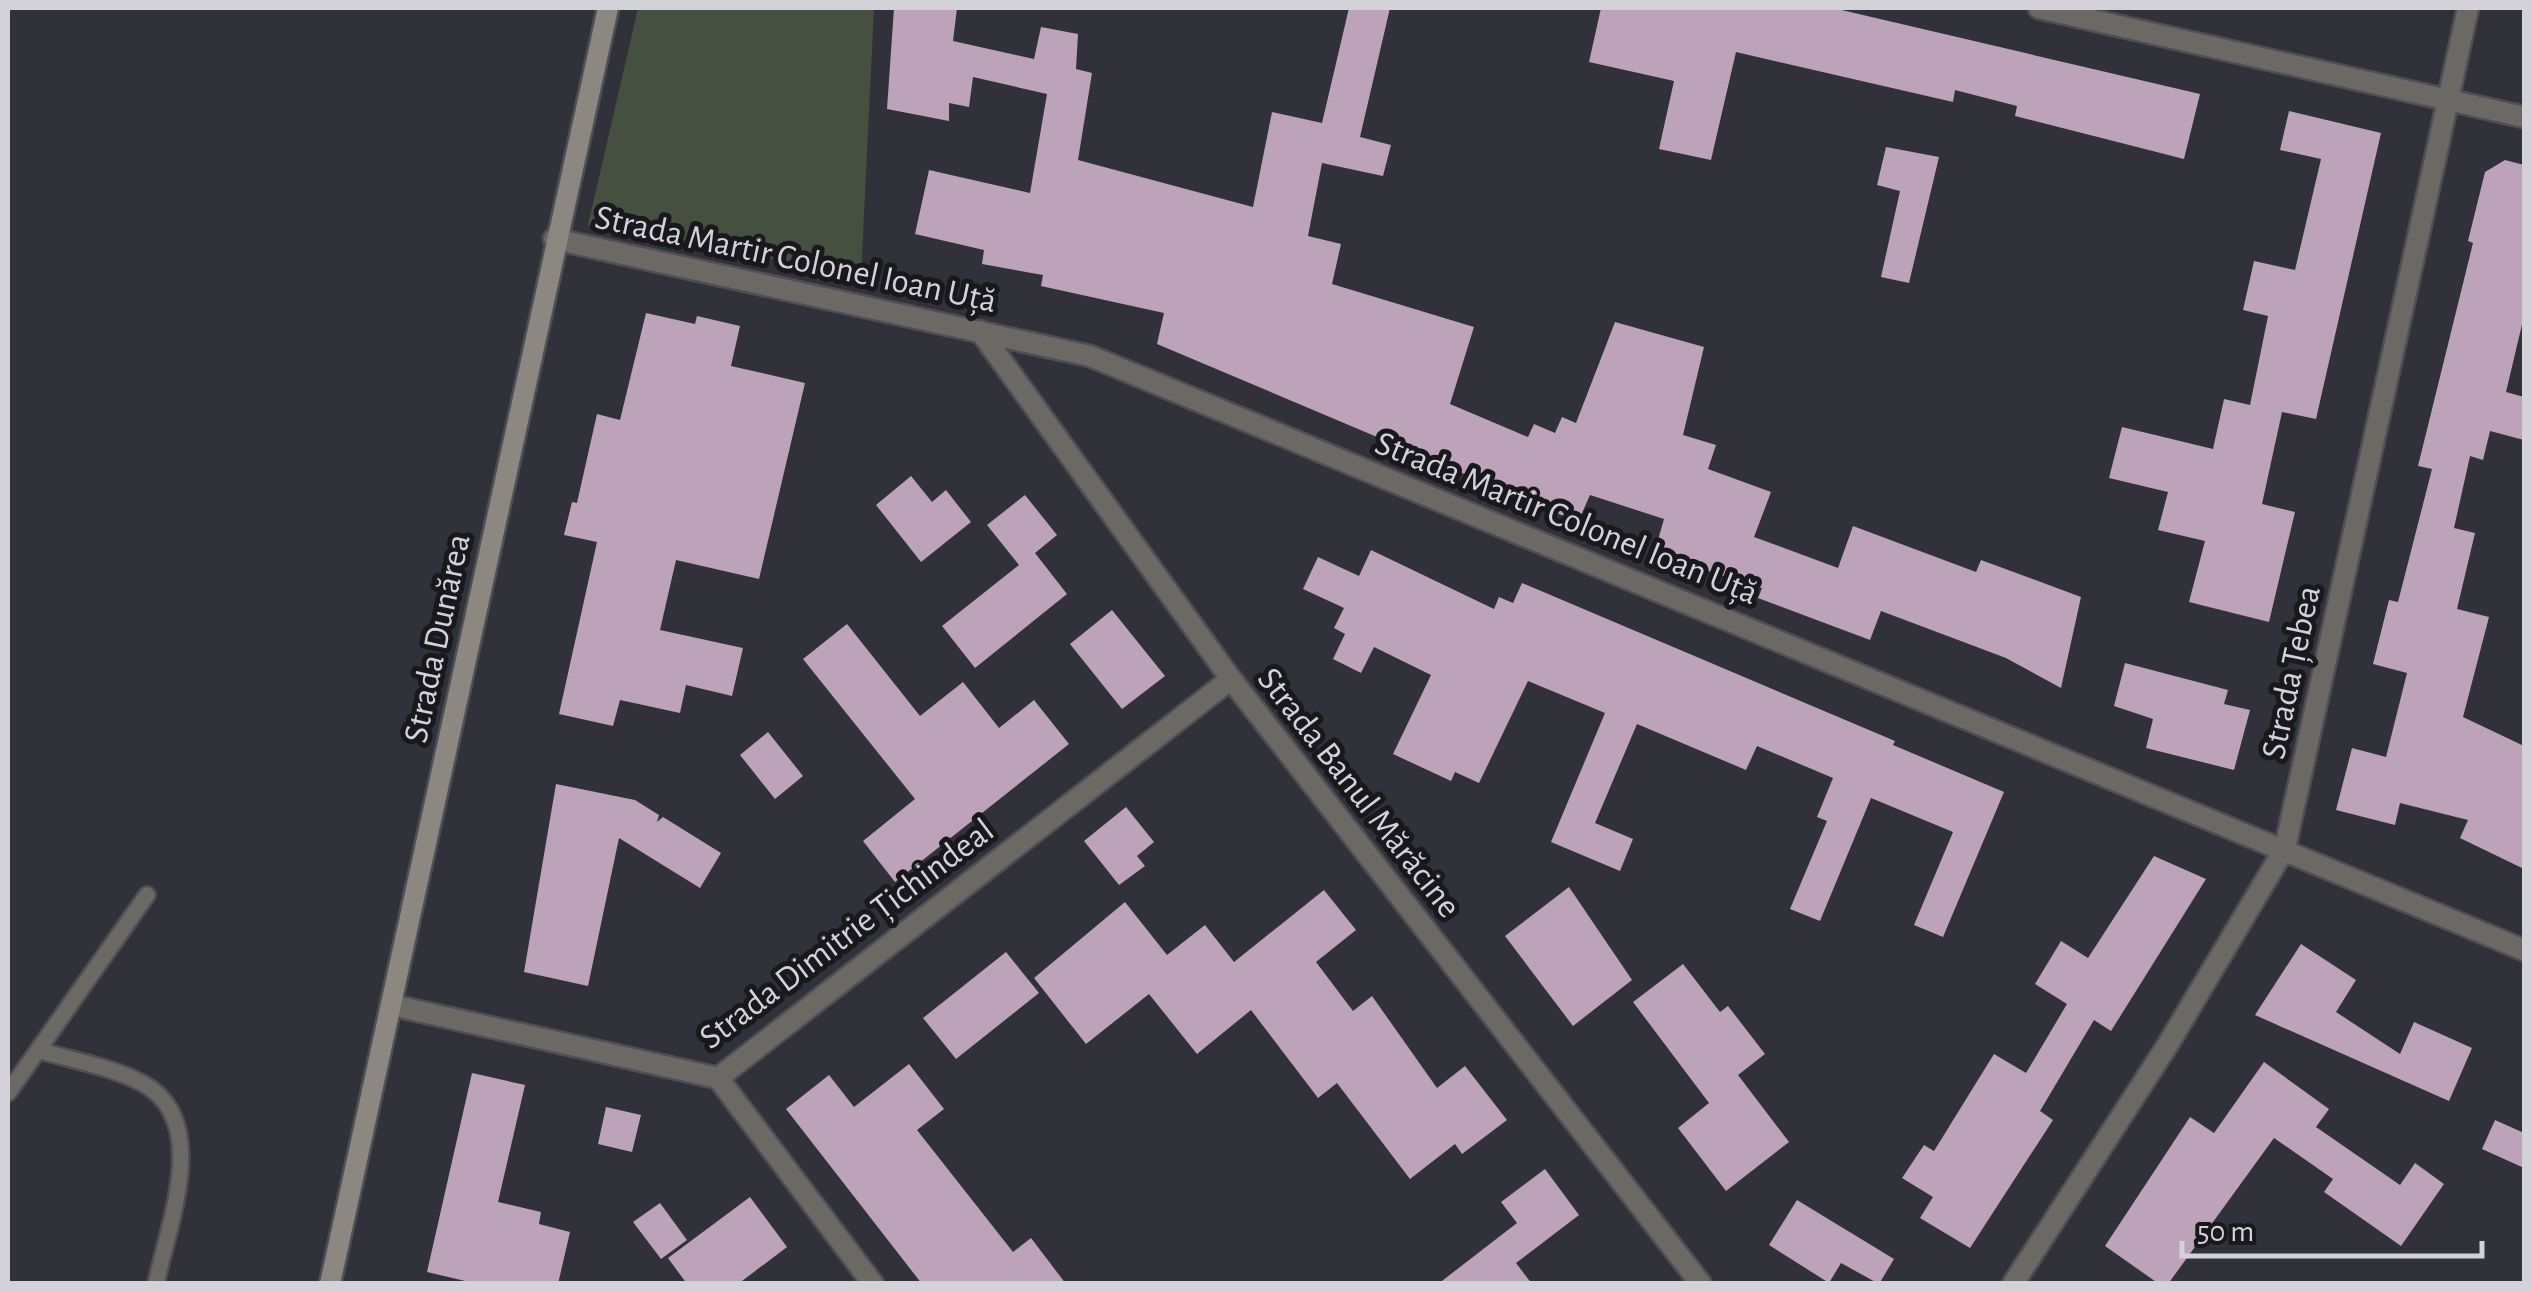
<svg xmlns="http://www.w3.org/2000/svg" width="2532" height="1291" viewBox="0 0 2532 1291" font-family="'Alegreya Sans',sans-serif">
<rect width="100%" height="100%" fill="#31313a"/>
<path fill="#455040" d="M638,8H874L861,276L588,225Z"/>
<path fill="#bca3ba" d="M894,8H957L953,41L1034,59L1041,27L1078,34L1076,69L1092,73L1078,160L1253,207L1272,112L1322,123L1349,8H1390L1360,137L1391,145L1383,176L1322,163L1308,236L1341,244L1332,284L1474,327L1450,404L1528,437L1534,424L1555,433L1562,417L1576,423L1615,322L1704,347L1683,435L1716,445L1708,469L1771,492L1754,537L1838,568L1853,526L1976,572L1981,560L2081,597L2061,688L2006,658L1881,611L1870,640L1758,598L1762,588L1654,554L1664,519L1590,495L1578,522L1157,344L1164,313L1041,286L1043,275L982,264L984,250L915,234L929,170L1030,193L1047,94L973,77L969,107L949,103V121L887,109Z
M1601,8H1833L2200,94L2184,159L2015,116L2017,106L1955,90L1953,102L1736,52L1711,160L1659,149L1674,81L1589,62Z
M2289,111L2381,133L2316,419L2282,412L2262,504L2295,512L2269,622L2189,602L2205,541L2158,530L2168,492L2109,478L2122,427L2213,449L2224,399L2250,405L2268,316L2243,310L2254,261L2295,270L2321,159L2280,150Z
M1886,147L1939,157L1909,283L1881,277L1900,191L1877,185Z
M2505,160L2524,165V316L2506,392L2524,397V440L2490,431L2483,460L2470,456L2454,528L2475,533L2457,609L2489,617L2463,717L2524,746V869L2460,838L2468,820L2400,803L2395,825L2336,810L2352,748L2386,757L2407,673L2373,664L2389,600L2398,602L2432,469L2418,466L2473,243L2468,241L2485,172Z
M646,313L695,324L697,316L740,326L731,366L805,383L759,579L676,560L660,630L743,648L732,696L686,685L680,713L620,700L613,726L559,714L597,542L564,535L572,502L577,503L597,414L620,420Z
M911,476L932,502L946,490L971,522L921,562L876,505Z
M1025,495L1057,535L1035,553L1067,594L975,668L942,626L1019,565L987,525Z
M1371,550L1494,609L1499,597L1513,603L1522,583L1895,741L1893,745L2004,792L1943,937L1914,925L1953,832L1871,798L1820,921L1790,909L1827,821L1817,817L1833,778L1757,746L1746,770L1637,724L1595,823L1633,839L1620,871L1551,842L1605,713L1528,681L1479,783L1455,772L1451,781L1393,754L1431,675L1374,647L1361,673L1333,659L1345,634L1334,628L1344,608L1303,589L1318,557L1359,576Z
M1112,610L1165,676L1122,709L1070,644Z
M847,624L920,716L963,682L999,728L1034,700L1069,744L895,882L863,841L915,799L803,659Z
M2125,663L2228,690L2224,704L2250,710L2234,770L2146,748L2153,719L2114,706Z
M768,732L803,776L775,799L740,755Z
M556,784L635,800L659,815L657,822L663,817L721,853L700,888L619,838L588,986L524,972Z
M1126,807L1154,842L1137,856L1145,866L1119,885L1084,841Z
M2154,856L2206,879L2111,1031L2094,1020L2040,1111L2053,1120L1970,1248L1920,1218L1933,1197L1902,1178L1924,1145L1934,1151L1994,1054L2026,1073L2067,1004L2035,984L2061,941L2088,958Z
M1569,887L1632,980L1573,1026L1505,936Z
M1324,890L1356,930L1316,962L1353,1011L1372,996L1437,1088L1465,1066L1507,1120L1462,1154L1455,1144L1410,1179L1337,1083L1318,1098L1251,1010L1197,1054L1149,994L1086,1044L1034,978L1125,902L1167,955L1205,925L1234,962Z
M2301,944L2356,980L2336,1012L2400,1054L2414,1022L2472,1048L2449,1101L2255,1015Z
M1006,952L1039,993L956,1059L923,1018Z
M1683,964L1720,1012L1728,1006L1765,1054L1738,1075L1789,1142L1726,1191L1678,1128L1709,1103L1633,1002Z
M2264,1062L2329,1109L2316,1127L2400,1185L2415,1163L2444,1184L2401,1246L2324,1192L2333,1179L2274,1138L2168,1284H2159L2105,1246L2190,1117L2214,1133Z
M909,1064L944,1109L917,1130L1013,1252L1031,1238L1066,1284H922L786,1109L829,1075L854,1107Z
M472,1073L525,1085L498,1202L541,1212L539,1224L570,1232L558,1284H478L427,1272Z
M606,1107L641,1115L632,1152L598,1144Z
M2495,1120L2524,1133V1168L2482,1149Z
M1545,1169L1579,1215L1516,1263L1532,1284H1438L1517,1223L1501,1202Z
M750,1197L787,1247L738,1284H687L668,1258Z
M1797,1200L1894,1259L1879,1284L1841,1263L1829,1283L1769,1245Z
M660,1203L687,1240L661,1259L633,1222Z"/>
<g fill="none" stroke-linecap="round" stroke-linejoin="round">
<g stroke="#4e4e56" stroke-width="20">
<path id="lane" d="M38,1050C71,1060 112,1067 142,1083C212,1120 168,1224 156,1284
M8,1093L147,895"/>
</g>
<g stroke="#4e4e56" stroke-width="25">
<path id="street" d="M2039,8L2524,117
M554,239L1090,356L2524,950
M980,331L1231,679L1701,1284
M391,1005L718,1078L1231,679
M718,1078L873,1284
M2013,1284L2167,1046L2285,848L2468,8"/>
</g>
<g stroke="#4e4e56" stroke-width="25">
<path id="secondary" d="M330,1284L608,8"/>
</g>
<use href="#lane" stroke="#6c6965" stroke-width="15"/>
<use href="#street" stroke="#6c6965" stroke-width="20"/>
<use href="#secondary" stroke="#8c8781" stroke-width="20"/>
</g>
<g text-anchor="middle" stroke-width="10" stroke-linejoin="round" paint-order="stroke">
<g font-size="35" fill="#d2d2d8" stroke="#19191d">
<text transform="translate(796 258) rotate(12)" y="12">Strada Martir Colonel Ioan Uță</text>
<text transform="translate(1567 517) rotate(22)" y="12">Strada Martir Colonel Ioan Uță</text>
<text transform="translate(436 638) rotate(-78)" y="12">Strada Dunărea</text>
<text transform="translate(2290 672) rotate(-78)" y="12">Strada Țebea</text>
<text transform="translate(1360 792) rotate(52)" y="12">Strada Banul Mărăcine</text>
<text transform="translate(846 933) rotate(-37)" y="12">Strada Dimitrie Țichindeal</text>
</g>
</g>
<rect width="2532" height="1291" fill="none" stroke="#d2d2d8" stroke-width="20"/>
<path d="M2182 1241v15h300v-15" fill="none" stroke="#d2d2d8" stroke-width="5"/>
<text x="2197" y="1241" font-size="30" fill="#d2d2d8" stroke="#19191d" stroke-width="8" paint-order="stroke">50 m</text>
</svg>
